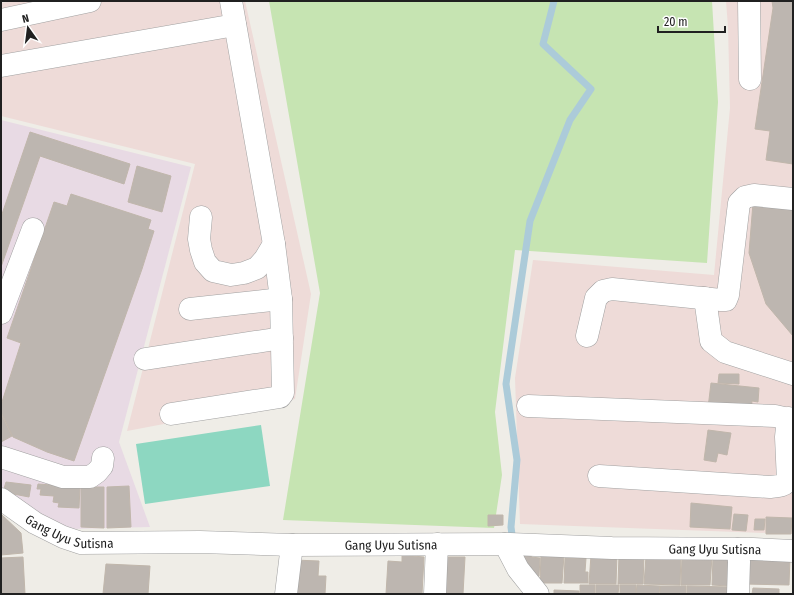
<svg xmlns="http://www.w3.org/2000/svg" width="794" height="595" viewBox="0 0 794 595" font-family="'Fira Sans Condensed',sans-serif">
<rect width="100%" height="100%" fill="#efede7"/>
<path fill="#eedbd8" d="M13,1H245L311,294L295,399L127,431L195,164L1,116V3Z
M726,1H793V534L520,524L515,378L533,260L714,275L730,108L728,27Z"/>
<path fill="#e8dae4" d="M1,120L191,167L119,442L150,527L69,529L1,492Z"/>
<path fill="#c6e4b2" d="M269,1H712L718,102L707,263L515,250L495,412L502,475L494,528L283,520L320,293Z"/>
<path fill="#8dd7c1" d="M261,425L270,486L145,504L136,444Z"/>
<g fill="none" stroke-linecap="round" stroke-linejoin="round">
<path stroke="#accbd9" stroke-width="7" d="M513,543L511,527L517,460L506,384L530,221L570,120L591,89L543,44L554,1"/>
</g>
<path fill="#bdb6b0" stroke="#c0b6ab" d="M772,1H793V164L766,160L770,131L755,129L773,8Z
M30,132L130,164L124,184L40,156L1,267V217Z
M137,166L171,176L162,212L128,202Z
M71,194L151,220L148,229L154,231L142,269L74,461L47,452L13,437L1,412V405L21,343L7,338L54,202L67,206Z
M753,203L793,208V336L766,304L749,253Z
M719,374H739V384L718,383Z
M711,383L759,388L758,402L752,401L751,412L708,408Z
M1,414L12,436L1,442Z
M708,430L731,433L727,455L718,453L716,462L704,460Z
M6,482L31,485L29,497L3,492Z
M38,484L80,487L79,508L58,507L59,503L53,502L54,496L40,495L41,489H37Z
M129,486L131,527L107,528V487Z
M81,487H104V528L81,527Z
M691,503L732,507L730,529L690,527Z
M1,514L21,533L23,553L1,555Z
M734,514L748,515L746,531L732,530Z
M488,515H503V525L488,526Z
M766,517L792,518L791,534H766Z
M755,519H765L764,530H754Z
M518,552H532L531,557L540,558L539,576H531Z
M541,554L564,555L562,583H540Z
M402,555L424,557L422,594H386L388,561L402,562Z
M591,555H617L616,584H589Z
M619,555L644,556L643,584H618Z
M646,556H681L680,585L644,584Z
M682,556L712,557L710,585H681Z
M23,557L25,594H1V558Z
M447,557H465L463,594H445Z
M713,557H729L728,586L712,585Z
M565,558H586L585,572H588V583H564Z
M746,558H790L789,585L745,584Z
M294,560L319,561L318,576H326L325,594H292Z
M106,564L150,566L148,594H103Z
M580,585H595V594H580Z
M596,585H619L618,594H596Z
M620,585H636V594H620Z
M637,585L660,586L659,594H636Z
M660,586H686V594H660Z
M687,586L730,587V594H687Z
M753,588L779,589V594H752Z
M554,590L579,591V594H554Z"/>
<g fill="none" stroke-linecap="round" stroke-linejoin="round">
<g stroke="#a1a1a1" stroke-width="23">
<g id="minor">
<path d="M749,1L750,79"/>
<path d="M1,20L90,1"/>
<path d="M1,66L235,25"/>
<path d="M201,217L199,239L201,250L205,262L213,271L231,275L244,273L257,268L265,259L274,244"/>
<path d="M705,298L711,341L725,352L793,374"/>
<path d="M190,309L281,299"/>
<path d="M1,313L33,229"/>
<path d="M587,336L596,298L603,291L612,289L721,300H726L728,295L739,203L745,197L754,195L793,199"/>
<path d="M145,359L282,338"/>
<path d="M528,406L775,416L793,420"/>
<path d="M171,414L280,397L283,393L281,299L274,244L231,1"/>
<path d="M1,457L63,477H90L97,472L102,466L103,458"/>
<path d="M599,476L770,487C777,486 783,487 788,481L786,437L788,418"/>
<path id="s1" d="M1,499L35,523L63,537L81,543L200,542L292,545L510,544L612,548L753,549L793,551"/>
<path d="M505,544L518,569L538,594"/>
<path d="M286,594L292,545"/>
<path d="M435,594L437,544"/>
<path d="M738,594L739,562L738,549"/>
</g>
</g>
<use href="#minor" stroke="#fff" stroke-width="22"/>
</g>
<g text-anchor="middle" stroke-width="4" stroke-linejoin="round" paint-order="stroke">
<g font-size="13" fill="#202020" stroke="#fff">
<text dy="5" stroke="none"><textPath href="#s1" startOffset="78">Gang Uyu Sutisna</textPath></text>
<text dy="5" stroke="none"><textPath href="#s1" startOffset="402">Gang Uyu Sutisna</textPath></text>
<text dy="5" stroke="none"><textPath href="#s1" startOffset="726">Gang Uyu Sutisna</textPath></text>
</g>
</g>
<rect width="794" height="595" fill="none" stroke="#202020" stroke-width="4"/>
<g transform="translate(28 28) rotate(346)" stroke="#ffffff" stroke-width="3" paint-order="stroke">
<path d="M0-3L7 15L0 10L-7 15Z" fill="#202020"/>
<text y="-6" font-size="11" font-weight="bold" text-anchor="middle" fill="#202020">N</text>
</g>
<path d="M658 26v6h67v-6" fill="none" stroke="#202020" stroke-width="2"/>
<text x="664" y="26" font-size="12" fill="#202020" stroke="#ffffff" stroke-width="3" paint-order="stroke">20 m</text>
</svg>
